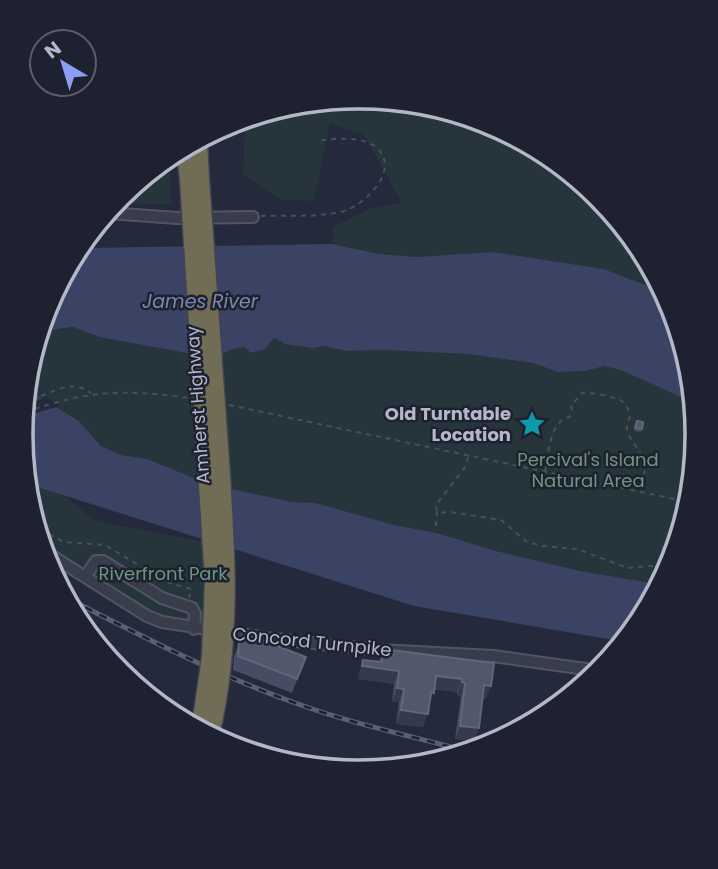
<svg xmlns="http://www.w3.org/2000/svg" width="718" height="869" viewBox="0 0 718 869" font-family="Poppins,sans-serif">
<rect width="100%" height="100%" fill="#24293b"/>
<path fill="#26353c" d="M359,97L489,122L598,196L663,292L604,269L493,252L416,257L379,254L332,244L333,227L368,209L402,203L364,135L330,124L314,201L281,200L243,175L245,124L234,121Z
M167,164L171,178V204L114,205L120,195Z
M73,327L99,337L198,355L222,354L233,349L244,347L251,353L265,349L274,338L314,347L323,346L347,351L385,350L467,354L533,363L558,372L586,371L604,366L621,369L690,401L697,435L671,564L658,584L580,571L492,550L437,533L394,525L316,503L292,502L209,484L147,459L121,455L101,446L79,421L30,391L42,331Z
M29,473L38,476L96,521L205,542V623L151,612L44,548Z"/>
<path fill="#3a4363" d="M332,244L379,254L416,257L493,252L604,269L663,292L671,306L690,401L621,370L604,366L586,371L558,372L533,363L467,354L385,350L347,351L323,346L314,348L285,344L282,341L274,338L265,349L251,353L244,347L233,349L222,354L198,355L99,337L73,327L42,331L47,305L85,248Z
M30,391L79,421L101,446L121,455L147,459L209,484L292,502L316,503L394,525L437,533L492,550L580,571L658,584L620,641L414,606L31,485L21,435Z"/>
<path fill="#24293b" d="M48,397L60,406L25,416L27,403Z"/>
<g fill="none" stroke-linecap="round" stroke-linejoin="round">
<g stroke="#505463" stroke-width="14">
<path id="minor" d="M108,213L177,218L253,217
M44,551L147,616L162,622L266,638L379,650L493,656L600,671
M85,577L96,561H103L162,598L192,608L195,614L194,629"/>
</g>
<g stroke="#404453" stroke-width="19">
<path id="highway" d="M199,143L201,179
M185,152L188,179"/>
</g>
<path stroke="#445259" stroke-width="2" stroke-dasharray="5 5" stroke-linecap="butt" d="M261,216C286,215 324,218 347,210C367,202 401,169 376,147C362,136 334,138 318,141
M41,396C60,389 73,380 91,393
M229,405L684,501
M25,412C91,390 121,389 189,398
M468,457L466,466L435,506L439,513L450,512L501,520L527,542L543,546L577,549L628,568L671,564
M545,471C549,455 549,420 570,417L572,409L571,406L582,393C591,392 622,397 626,405C628,409 629,413 630,417C619,435 640,445 644,462C647,471 642,481 639,490
M436,526L437,511
M40,530L64,542L105,545L169,583L191,589L189,598"/>
<use href="#minor" stroke="#383c4b" stroke-width="10"/>
<use href="#highway" stroke="#716c55" stroke-width="16"/>
<g stroke="#5a5f72" stroke-width="5">
<path id="rail" d="M71,600C145,638 219,676 298,704C353,724 411,736 467,751
M177,712L230,736L330,767"/>
</g>
<use href="#rail" stroke="#1d2130" stroke-width="2.5" stroke-dasharray="8" stroke-linecap="butt"/>
<g stroke="#404453" stroke-width="19" stroke-linecap="butt">
<path id="highway-bridge" d="M188,179L213,581L210,657L200,727
M201,179C207,264 213,348 219,433C226,534 235,635 211,735"/>
</g>
<use href="#highway-bridge" stroke="#716c55" stroke-width="16"/>
</g>
<path fill="#464c61" d="M637,421L642,429L641,432L634,431Z
M243,633L306,657L292,693L233,670L234,656Z
M383,649L494,663L486,699H483L479,728L474,741L455,739L461,696L457,695V692L434,689L423,727L396,724L399,702L392,701L394,684L358,679L363,660L379,662Z"/>
<path fill="#34394d" d="M362,666L399,671L394,684L358,679Z
M436,676L462,679L457,692L431,689Z
M462,682L465,683L461,696L457,695Z
M484,685L491,686L486,699L480,698Z
M397,688L404,689L399,702L392,701Z
M401,710L428,714L423,727L396,724Z
M460,726L479,728L474,741L455,739Z"/>
<path fill="#52586c" stroke="#61667a" stroke-width="2" d="M637,421L643,422L642,429L635,428Z
M243,633L306,657L297,679L238,656L239,642Z
M383,649L494,663L491,686L484,685L479,728L460,726L465,683L462,682V679L436,676L434,693L431,692L428,714L401,710L404,689L397,688L399,671L362,666L363,660L382,662Z"/>
<defs>
<g id="sight-bare" transform="scale(2.1)"><path d="M0-6L1.8-2.2L6-1.7L2.9 1.2L3.7 5.4L0 3.3L-3.7 5.4L-2.9 1.2L-6-1.7L-1.8-2.2Z" fill="#0f9aa8" stroke="#1d2130" stroke-width="2.5" paint-order="stroke"/></g>
</defs>
<g fill-rule="evenodd">
<use href="#sight-bare" x="532" y="424"/>
</g>
<g text-anchor="middle" stroke-width="5" stroke-linejoin="round" paint-order="stroke">
<g font-size="18" fill="#b3b7c7" stroke="#1d2130">
<text transform="translate(198 405) rotate(-94)" y="6">Amherst Highway</text>
<text transform="translate(312 642) rotate(6)" y="6">Concord Turnpike</text>
</g>
<g font-size="18" font-weight="bold" fill="#b3b7c7" stroke="#1d2130" text-anchor="end">
<text x="511" y="420">Old Turntable<tspan x="511" dy="21">Location</tspan></text>
</g>
<g font-size="18" fill="#6b977e" stroke="#1d2130">
<text x="588" y="466">Percival's Island<tspan x="588" dy="21">Natural Area</tspan></text>
<text x="163" y="580">Riverfront Park</text>
</g>
<g font-size="19" font-style="italic" fill="#7c87ad" stroke="#1d2130">
<text x="200" y="308">James River</text>
</g>
</g>
<path d="M0 0H718V869H0ZM358 109H360A325 325 0 0 1 685 434V435A325 325 0 0 1 360 760H358A325 325 0 0 1 33 435V434A325 325 0 0 1 358 109Z" fill="#1d2130" fill-rule="evenodd"/>
<path fill="none" stroke="#b3b7c7" stroke-width="3.5" d="M358 109H360A325 325 0 0 1 685 434V435A325 325 0 0 1 360 760H358A325 325 0 0 1 33 435V434A325 325 0 0 1 358 109Z"/>
<g transform="translate(63 63) rotate(322)"><circle r="33" fill="#1d2130" stroke="#595d6c" stroke-width="2"/>
<path d="M0-5L12 26L0 18L-12 26Z" fill="#8ca0f3"/>
<text y="-10" font-size="19" font-weight="bold" text-anchor="middle" fill="#b3b7c7">N</text>
</g>
</svg>
